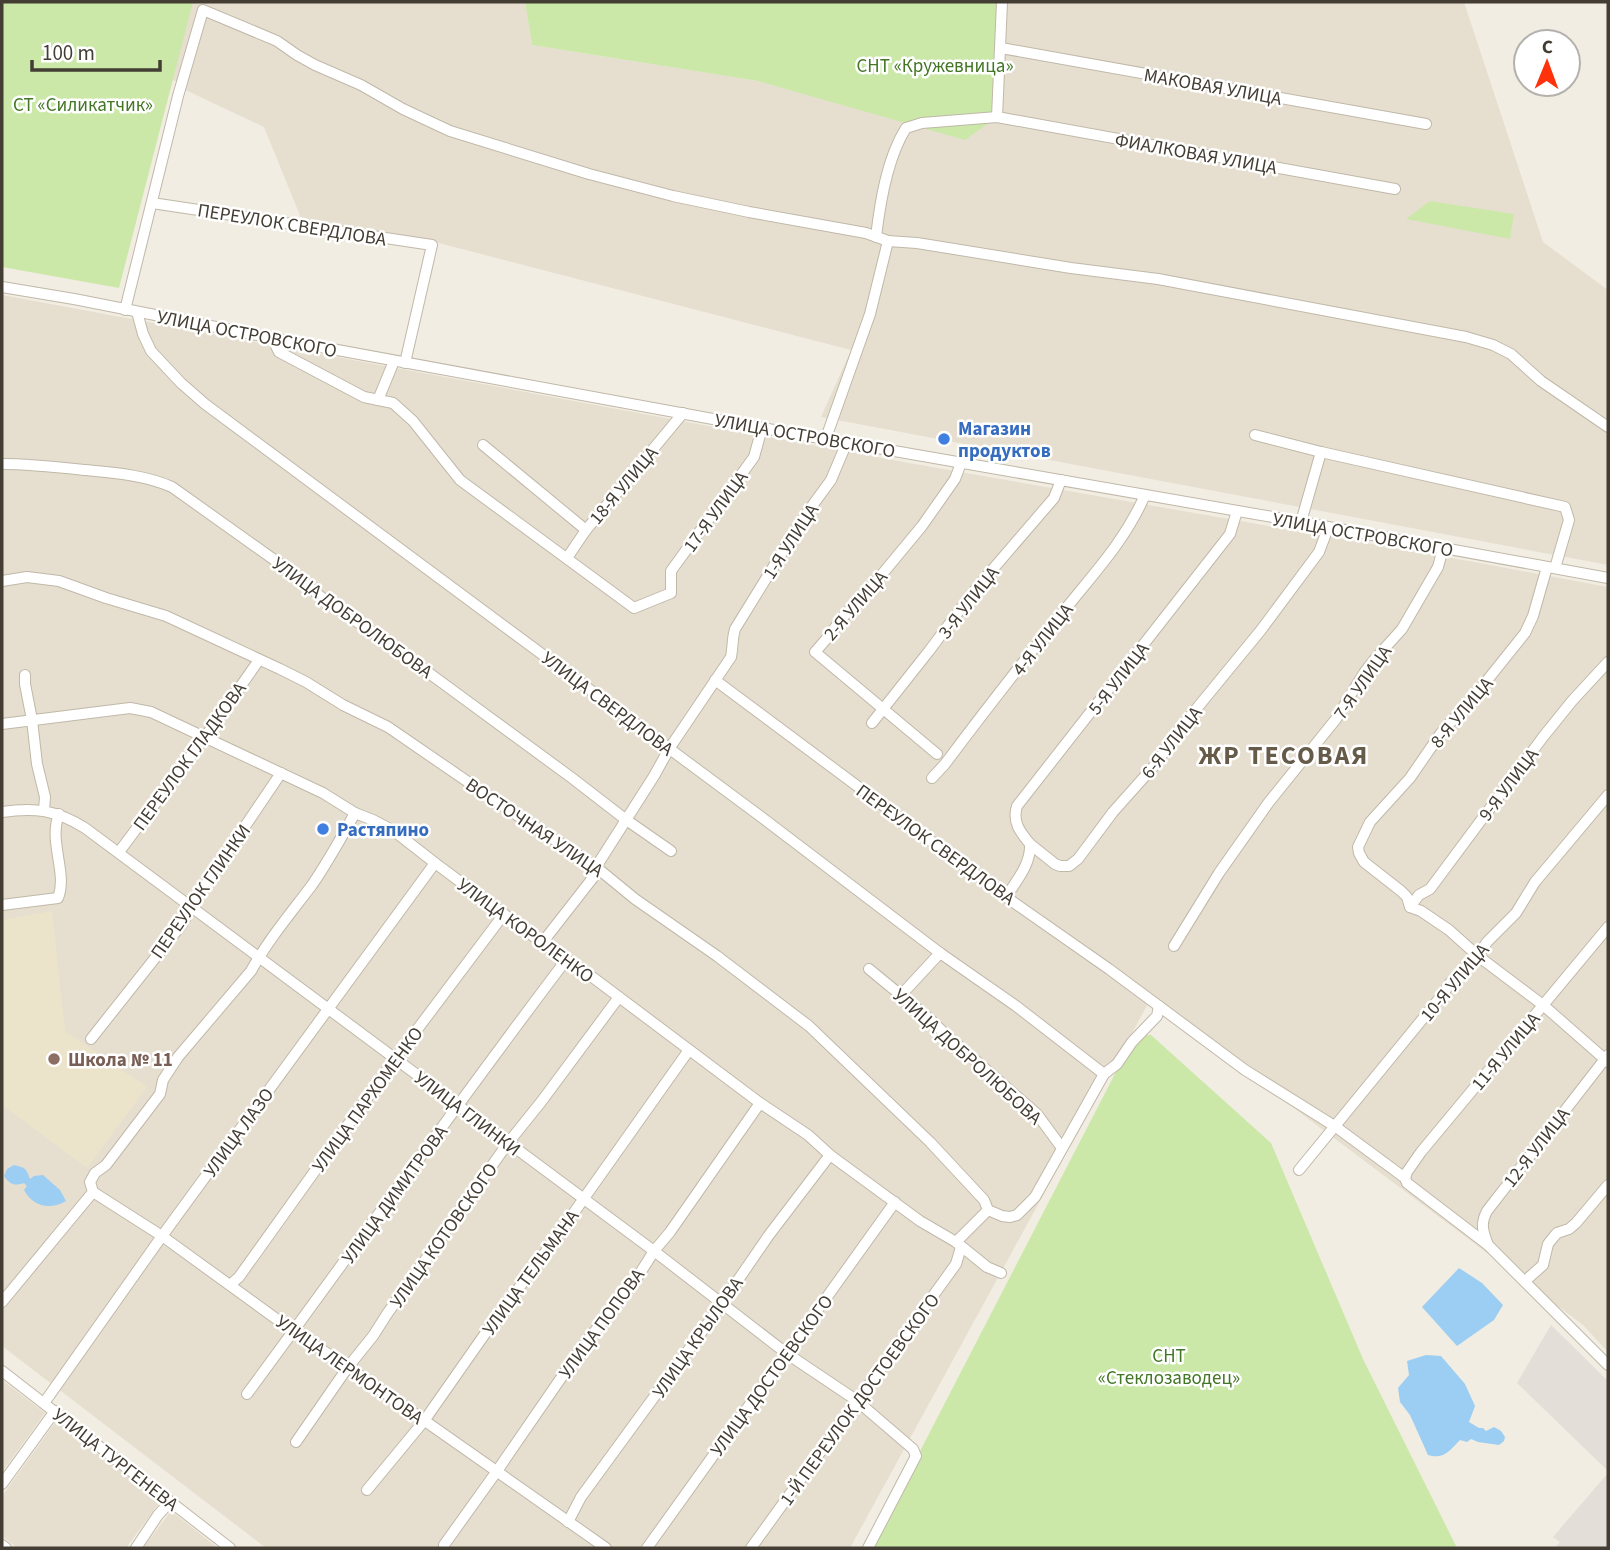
<svg xmlns="http://www.w3.org/2000/svg" width="1610" height="1550" font-family="'Source Sans 3',sans-serif">
<style>
.residential{fill:#e6dfd0}
.industrial{fill:#e3ded7}
.education{fill:#ece3cb}
.green{fill:#cbe8a9}
.water{fill:#9bcef2}
.lines{fill:none;stroke-linecap:round;stroke-linejoin:round}
.minor-casing{stroke:#c0b8a8;stroke-width:12}
.minor{stroke:#fff;stroke-width:10}
.shop-dot{fill:#3f7fe0;stroke:#fff;stroke-width:2.5}
.education-dot{fill:#8d6e63;stroke:#fff;stroke-width:2.5}
.labels{text-anchor:middle;stroke-width:5;stroke-linejoin:round;paint-order:stroke}
.park-label{font-size:19px;fill:#437625;stroke:#fff}
.street-label{font-size:19px;fill:#433d33;stroke:#fff}
.shop-label{font-size:19px;font-weight:bold;fill:#366cbe;stroke:#fff;text-anchor:start}
.education-label{font-size:19px;font-weight:bold;fill:#785e54;stroke:#fff;text-anchor:start}
.district-label{font-size:26px;font-weight:bold;letter-spacing:2px;fill:#665b49;stroke:#fff}
</style>
<rect width="100%" height="100%" fill="#f2ede2"/>
<g class="residential">
<path d="M 178,2 L 525,2 L 532,45 L 758,81 L 787,89 L 971,2 L 1464,2 L 1543,242 L 1608,290 L 1608,565 L 821,417 L 851,350 L 431,241 L 301,218 L 264,127 L 181,88 L 182,83 L 156,75 Z"/>
<path d="M 2,295 L 909,463 L 1480,563 L 1608,587 L 1608,1352 L 1583,1325 L 1150,1000 L 850,1548 L 266,1548 L 2,1346 Z"/>
<path d="M 2,1380 L 45,1413 L 2,1472 Z"/>
<path d="M 56,1421 L 160,1502 L 126,1548 L 17,1548 L 2,1536 L 2,1496 Z"/>
<path d="M 171,1511 L 218,1548 L 143,1548 Z"/>
</g>
<g class="industrial">
<path d="M 1551,1325 L 1608,1381 L 1608,1471 L 1517,1383 Z"/>
<path d="M 1608,1473 L 1608,1548 L 1555,1548 L 1560,1542 L 1553,1537 Z"/>
</g>
<path class="education" d="M 52,911 L 65,1031 L 147,1087 L 87,1168 L 2,1105 L 2,920 Z"/>
<g class="green">
<path d="M 2,2 L 193,2 L 119,288 L 2,267 Z"/>
<path d="M 525,2 L 1000,2 L 997,117 L 965,140 L 758,81 L 532,45 Z"/>
<path d="M 1430,201 L 1514,214 L 1510,239 L 1406,219 Z"/>
<path d="M 1135,1035 L 1151,1035 L 1271,1143 L 1363,1359 L 1457,1548 L 870,1548 Z"/>
</g>
<g class="water">
<path d="M 14,1165 C 26,1168 26,1168 30,1179 L 34,1176 L 43,1175 L 60,1190 L 66,1201 C 50,1210 33,1207 24,1190 L 27,1186 L 24,1183 C 15,1186 10,1185 4,1176 L 7,1169 Z"/>
<path d="M 1459,1268 L 1482,1283 L 1503,1305 L 1494,1320 L 1457,1346 L 1422,1307 Z"/>
<path d="M 1426,1355 L 1441,1356 L 1465,1384 L 1475,1406 L 1469,1422 L 1479,1428 L 1483,1428 L 1486,1431 L 1494,1427 L 1501,1431 L 1505,1437 L 1504,1441 L 1499,1445 L 1478,1442 L 1471,1439 L 1467,1442 L 1460,1440 C 1450,1450 1444,1460 1428,1455 L 1410,1415 L 1400,1402 L 1398,1388 L 1409,1375 L 1407,1361 Z"/>
</g>
<g class="lines">
<g class="minor-casing">
<g id="minor">
<path d="M 1001,48 L 1426,124"/>
<path d="M 997,117 L 1002,2"/>
<path d="M 152,203 L 432,245 L 405,363"/>
<path d="M 876,237 C 880,202 887,158 906,128 L 922,123 L 997,117 L 1395,189"/>
<path d="M 2,287 L 74,299 L 272,338 L 762,428 L 1301,522 L 1608,578"/>
<path d="M 125,310 L 178,96 L 203,10 L 277,41 L 297,55 L 315,65 L 361,85 L 403,109 L 450,131 L 589,174 L 673,196 L 749,212 L 866,233 L 888,241 L 917,243 L 1071,268 L 1158,279 L 1466,337 L 1493,345 L 1511,354 L 1541,381 L 1608,427"/>
<path d="M 137,312 L 143,334 L 151,351 L 181,383 L 205,404 L 760,816 L 940,953 L 1016,1006 L 1104,1074"/>
<path d="M 272,338 L 279,352 L 364,397 L 393,403 L 413,421 L 460,480 L 634,608 L 671,593 L 671,571 L 754,457 L 762,428"/>
<path d="M 378,400 L 394,361"/>
<path d="M 1255,435 L 1321,452 L 1565,507 L 1569,520 L 1555,568"/>
<path d="M 826,438 L 870,314 L 888,241"/>
<path d="M 483,445 L 586,530"/>
<path d="M 2,464 C 30,464 57,467 85,470 C 115,473 145,475 172,487 L 290,571 L 326,601 L 384,640 L 572,778 L 625,819 L 671,851"/>
<path d="M 1301,522 L 1321,452"/>
<path d="M 567,558 L 586,530 L 683,413"/>
<path d="M 1547,567 L 1533,616 L 1525,633 L 1477,693 L 1441,733 L 1410,778 L 1370,822 L 1358,847 L 1359,853 L 1364,862 L 1401,891 L 1407,897 L 1410,907 L 1421,911 L 1449,930 L 1478,956 L 1543,1005 L 1608,1062"/>
<path d="M 2,581 L 27,577 L 59,581 L 106,598 L 166,616 L 280,669 L 306,682 L 343,705 L 388,727 L 506,808 L 596,867 L 635,899 L 717,956 L 809,1026 L 930,1142 L 984,1200 L 988,1210"/>
<path d="M 25,675 L 25,684 L 32,720 L 37,764 L 45,797 L 44,810"/>
<path d="M 715,680 L 1006,897 L 1109,969 L 1245,1070 L 1336,1127 L 1405,1178 L 1407,1183 L 1488,1245 L 1608,1365"/>
<path d="M 872,723 L 929,651 L 974,591 L 1054,498 L 1061,480"/>
<path d="M 2,724 L 130,708 L 151,712 L 323,793 L 355,813 L 373,820 L 394,831 L 435,863 L 564,959 L 575,964 L 760,1103 L 808,1135 L 830,1155 L 920,1221 L 956,1242 L 987,1267 L 1001,1273"/>
<path d="M 937,754 L 815,652 L 829,636 L 842,618 L 869,590 L 922,526 L 955,479 L 961,463"/>
<path d="M 932,778 L 945,764 C 983,713 1023,662 1063,612 C 1094,573 1125,541 1145,495"/>
<path d="M 2,812 C 35,807 56,810 85,828 L 654,1251 L 786,1353 L 856,1400 L 913,1449 L 916,1456 L 868,1548"/>
<path d="M 1030,844 C 1020,832 1012,822 1017,806 L 1230,534 L 1237,511"/>
<path d="M 119,852 L 205,737 L 259,660"/>
<path d="M 596,867 L 654,776 L 669,749 L 731,657 C 733,647 732,639 735,629 L 804,517 L 831,480 L 847,442"/>
<path d="M 1006,897 C 1017,880 1031,864 1030,844 L 1055,864 L 1060,866 L 1069,866 L 1078,859 L 1113,812 L 1155,765 L 1179,730 L 1261,630 L 1319,552 L 1328,528"/>
<path d="M 2,905 L 58,898 C 68,873 48,842 59,814"/>
<path d="M 1410,907 L 1419,895 L 1430,889 L 1543,737 L 1572,701 L 1608,662"/>
<path d="M 542,943 L 599,870"/>
<path d="M 1174,946 L 1219,873 L 1269,802 L 1336,719 L 1364,673 L 1374,660 L 1402,629 L 1438,567 L 1443,548"/>
<path d="M 869,969 L 931,1020 L 942,1031 L 1037,1114 L 1062,1148"/>
<path d="M 902,994 L 940,953"/>
<path d="M 91,1039 L 182,924 L 200,893 L 281,773"/>
<path d="M 1299,1170 L 1443,994 L 1450,983 L 1478,956 L 1487,942 L 1516,913 L 1535,882 L 1608,795"/>
<path d="M 1405,1178 L 1407,1172 L 1421,1152 L 1608,927"/>
<path d="M 93,1192 L 162,1236 L 293,1331 L 348,1367 L 606,1548"/>
<path d="M 956,1242 L 988,1210 L 1002,1216 L 1010,1217 L 1017,1215 L 1035,1197 L 1104,1074 L 1117,1064 L 1132,1042 L 1157,1016 L 1159,1006"/>
<path d="M 1488,1245 C 1483,1232 1480,1224 1487,1211 L 1608,1055"/>
<path d="M 1525,1281 L 1543,1265 L 1548,1244 L 1552,1239 L 1557,1233 L 1569,1229 L 1576,1223 L 1608,1185"/>
<path d="M 230,1285 L 239,1277 L 395,1059 L 504,914"/>
<path d="M 2,1302 L 93,1192 L 90,1182 L 95,1173 L 106,1165 L 160,1094 L 163,1080 L 178,1057 L 251,971 C 268,940 291,913 312,885 C 328,862 341,838 355,813"/>
<path d="M 2,1371 L 230,1548"/>
<path d="M 247,1394 C 352,1252 454,1108 560,968 L 564,959"/>
<path d="M 44,1403 L 162,1236 L 435,863"/>
<path d="M 296,1442 L 348,1367 L 373,1336 L 387,1314 L 508,1143 L 541,1102 L 619,997"/>
<path d="M 2,1484 L 55,1411"/>
<path d="M 367,1490 L 424,1421 L 487,1331 L 558,1235 L 689,1050"/>
<path d="M 568,1522 L 581,1497 L 714,1315 L 769,1235 L 830,1155"/>
<path d="M 2,1545 L 6,1548"/>
<path d="M 444,1545 L 497,1471 L 583,1346 L 637,1278 L 654,1251 L 670,1232 L 760,1103"/>
<path d="M 136,1548 L 158,1515 L 170,1502"/>
<path d="M 647,1548 L 895,1202"/>
<path d="M 751,1548 L 956,1264 L 961,1247"/>
</g>
</g>
<use href="#minor" class="minor"/>
</g>
<g class="shop-dot">
<circle cx="944" cy="439" r="7"/>
<circle cx="323" cy="829" r="7"/>
</g>
<circle class="education-dot" cx="54" cy="1059" r="7"/>
<g class="labels">
<g class="park-label">
<text x="935" y="72">СНТ «Кружевница»</text>
<text x="83" y="111">СТ «Силикатчик»</text>
<text x="1169" y="1362">СНТ<tspan x="1169" dy="22">«Стеклозаводец»</tspan></text>
</g>
<g class="street-label">
<text transform="translate(1213 86) rotate(10)" y="7">МАКОВАЯ УЛИЦА</text>
<text transform="translate(1196 153) rotate(10)" y="7">ФИАЛКОВАЯ УЛИЦА</text>
<text transform="translate(292 224) rotate(9)" y="7">ПЕРЕУЛОК СВЕРДЛОВА</text>
<text transform="translate(247 333) rotate(11)" y="7">УЛИЦА ОСТРОВСКОГО</text>
<text transform="translate(805 435) rotate(10)" y="7">УЛИЦА ОСТРОВСКОГО</text>
<text transform="translate(623 485) rotate(-50)" y="7">18-Я УЛИЦА</text>
<text transform="translate(715 511) rotate(-54)" y="7">17-Я УЛИЦА</text>
<text transform="translate(1363 534) rotate(10)" y="7">УЛИЦА ОСТРОВСКОГО</text>
<text transform="translate(790 541) rotate(-57)" y="7">1-Я УЛИЦА</text>
<text transform="translate(968 602) rotate(-52)" y="7">3-Я УЛИЦА</text>
<text transform="translate(855 605) rotate(-49)" y="7">2-Я УЛИЦА</text>
<text transform="translate(353 617) rotate(36)" y="7">УЛИЦА ДОБРОЛЮБОВА</text>
<text transform="translate(1042 639) rotate(-52)" y="7">4-Я УЛИЦА</text>
<text transform="translate(1118 678) rotate(-52)" y="7">5-Я УЛИЦА</text>
<text transform="translate(1362 682) rotate(-55)" y="7">7-Я УЛИЦА</text>
<text transform="translate(608 703) rotate(37)" y="7">УЛИЦА СВЕРДЛОВА</text>
<text transform="translate(1461 712) rotate(-50)" y="7">8-Я УЛИЦА</text>
<text transform="translate(1171 742) rotate(-52)" y="7">6-Я УЛИЦА</text>
<text transform="translate(189 756) rotate(-54)" y="7">ПЕРЕУЛОК ГЛАДКОВА</text>
<text transform="translate(1508 784) rotate(-53)" y="7">9-Я УЛИЦА</text>
<text transform="translate(535 827) rotate(34)" y="7">ВОСТОЧНАЯ УЛИЦА</text>
<text transform="translate(936 844) rotate(36)" y="7">ПЕРЕУЛОК СВЕРДЛОВА</text>
<text transform="translate(200 891) rotate(-55)" y="7">ПЕРЕУЛОК ГЛИНКИ</text>
<text transform="translate(526 930) rotate(36)" y="7">УЛИЦА КОРОЛЕНКО</text>
<text transform="translate(1454 982) rotate(-50)" y="7">10-Я УЛИЦА</text>
<text transform="translate(1505 1051) rotate(-50)" y="7">11-Я УЛИЦА</text>
<text transform="translate(968 1056) rotate(42)" y="7">УЛИЦА ДОБРОЛЮБОВА</text>
<text transform="translate(367 1099) rotate(-54)" y="7">УЛИЦА ПАРХОМЕНКО</text>
<text transform="translate(468 1113) rotate(37)" y="7">УЛИЦА ГЛИНКИ</text>
<text transform="translate(238 1132) rotate(-54)" y="7">УЛИЦА ЛАЗО</text>
<text transform="translate(1536 1147) rotate(-52)" y="7">12-Я УЛИЦА</text>
<text transform="translate(394 1194) rotate(-54)" y="7">УЛИЦА ДИМИТРОВА</text>
<text transform="translate(443 1235) rotate(-55)" y="7">УЛИЦА КОТОВСКОГО</text>
<text transform="translate(530 1272) rotate(-54)" y="7">УЛИЦА ТЕЛЬМАНА</text>
<text transform="translate(601 1323) rotate(-54)" y="7">УЛИЦА ПОПОВА</text>
<text transform="translate(697 1337) rotate(-55)" y="7">УЛИЦА КРЫЛОВА</text>
<text transform="translate(350 1369) rotate(35)" y="7">УЛИЦА ЛЕРМОНТОВА</text>
<text transform="translate(771 1375) rotate(-54)" y="7">УЛИЦА ДОСТОЕВСКОГО</text>
<text transform="translate(859 1399) rotate(-54)" y="7">1-Й ПЕРЕУЛОК ДОСТОЕВСКОГО</text>
<text transform="translate(116 1459) rotate(38)" y="7">УЛИЦА ТУРГЕНЕВА</text>
</g>
<g class="shop-label">
<text x="958" y="435">Магазин<tspan x="958" dy="22">продуктов</tspan></text>
<text x="337" y="836">Растяпино</text>
</g>
<g class="education-label">
<text x="68" y="1066">Школа № 11</text>
</g>
<g class="district-label">
<text x="1284" y="764">ЖР ТЕСОВАЯ</text>
</g>
</g>
<rect width="1610" height="1550" fill="none" stroke="#433d33" stroke-width="7"/>
<g transform="translate(1547 63) rotate(1)"><circle r="33" fill="#ffffff" stroke="#b4b1ad" stroke-width="2"/>
<path d="M0-5L12 26L0 18L-12 26Z" fill="#ff320c"/>
<text y="-10" font-size="19" font-weight="bold" text-anchor="middle" fill="#433d33">С</text>
</g>
<path d="M32 60v10h128v-10" fill="none" stroke="#433d33" stroke-width="3.5"/>
<text x="42" y="60" font-size="21" fill="#433d33" stroke="#ffffff" stroke-width="5" paint-order="stroke">100 m</text>
</svg>
